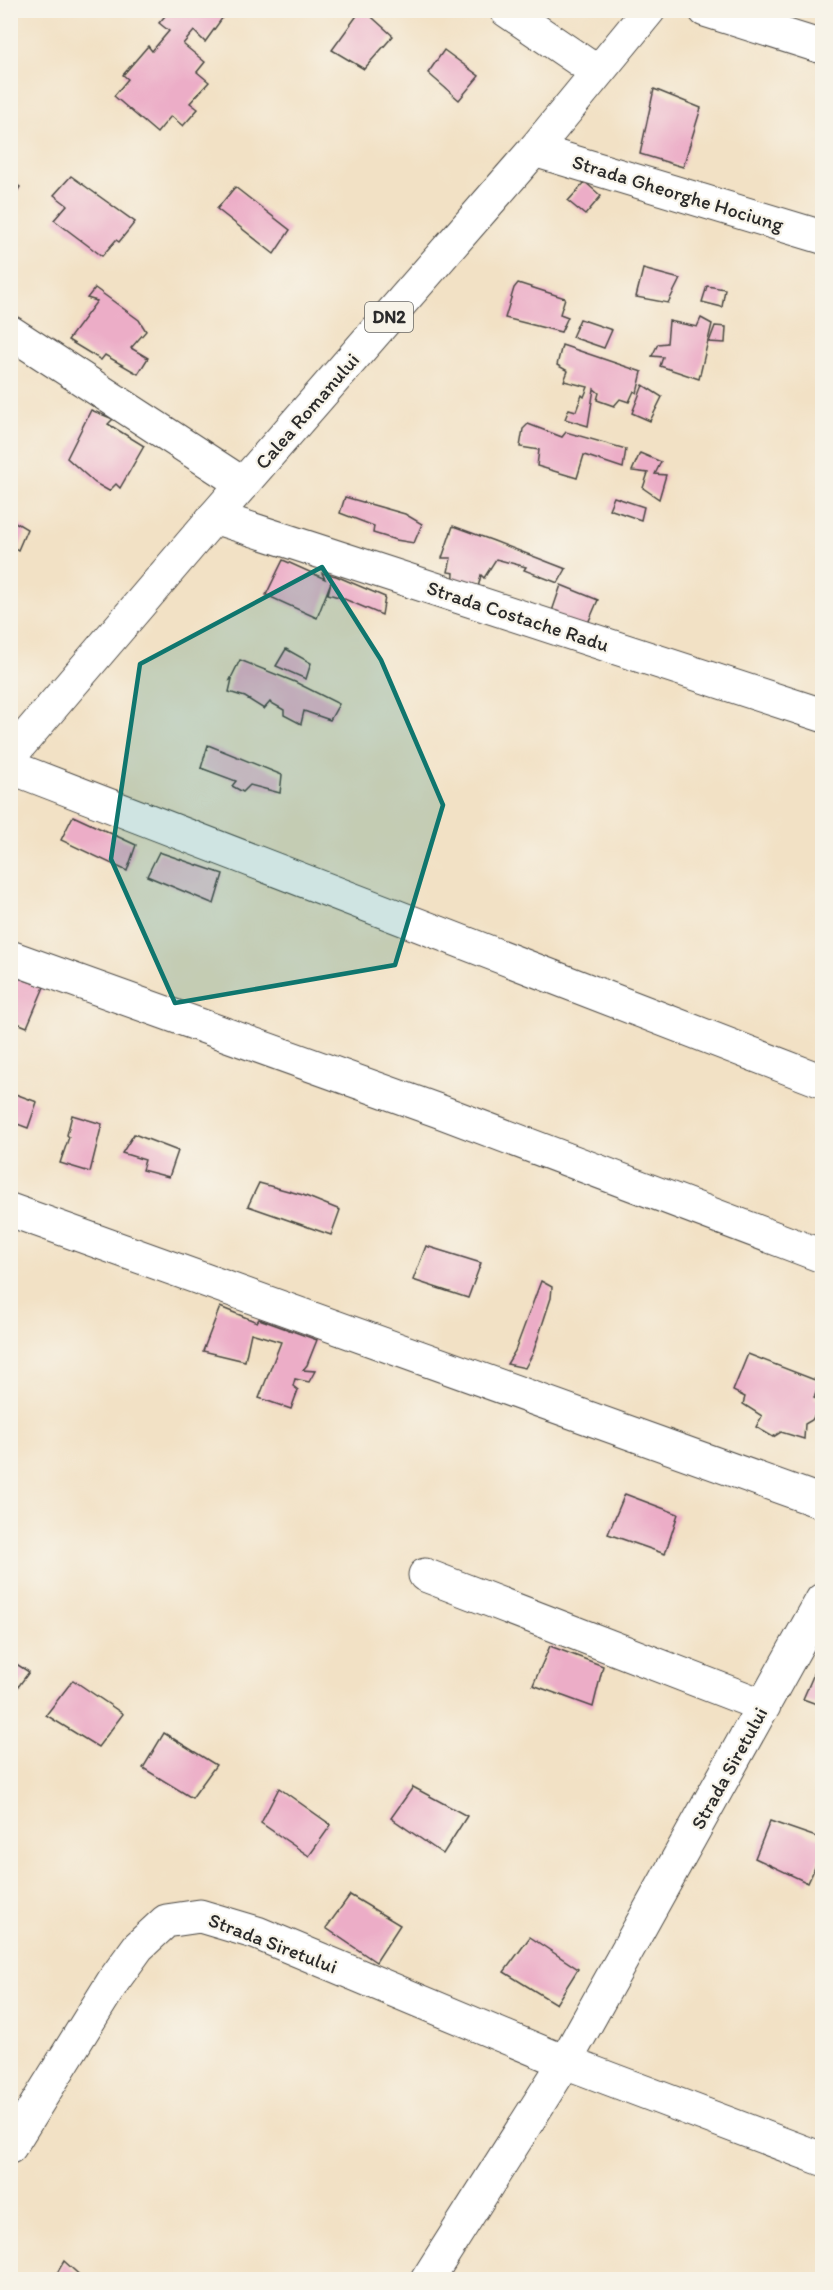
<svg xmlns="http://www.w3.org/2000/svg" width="833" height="2290" font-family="Itim,sans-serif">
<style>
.building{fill:#ecadc7}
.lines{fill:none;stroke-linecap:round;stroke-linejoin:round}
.minor-casing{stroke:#494642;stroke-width:35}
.major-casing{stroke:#494642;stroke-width:35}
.minor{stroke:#fff;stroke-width:33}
.major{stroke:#fff;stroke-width:33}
.marked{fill:#0f766e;fill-opacity:0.2;stroke:#0f766e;stroke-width:4.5;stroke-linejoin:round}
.labels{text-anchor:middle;stroke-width:4.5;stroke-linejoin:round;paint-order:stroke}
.shield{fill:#f7f3e8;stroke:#686764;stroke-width:1.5}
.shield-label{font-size:18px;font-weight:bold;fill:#2b2b2b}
.street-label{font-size:20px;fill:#2b2b2b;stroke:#f7f3e8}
</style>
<rect width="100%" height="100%" fill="#f7f3e8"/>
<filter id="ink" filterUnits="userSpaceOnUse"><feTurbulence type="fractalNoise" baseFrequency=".0167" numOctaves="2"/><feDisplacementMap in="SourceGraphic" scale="12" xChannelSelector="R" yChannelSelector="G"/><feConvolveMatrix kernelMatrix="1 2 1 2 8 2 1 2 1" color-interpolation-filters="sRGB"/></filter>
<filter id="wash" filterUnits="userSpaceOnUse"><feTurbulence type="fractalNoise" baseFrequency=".008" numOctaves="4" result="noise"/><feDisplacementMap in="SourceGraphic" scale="24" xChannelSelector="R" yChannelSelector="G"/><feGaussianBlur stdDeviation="1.35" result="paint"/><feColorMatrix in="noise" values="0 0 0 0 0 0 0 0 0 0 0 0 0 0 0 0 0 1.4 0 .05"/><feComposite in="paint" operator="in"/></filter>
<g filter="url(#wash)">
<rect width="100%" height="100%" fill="#f2e1c5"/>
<g id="blocks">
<g class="building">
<path d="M 170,10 L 222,10 L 226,13 L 205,42 L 194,31 L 183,44 L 205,62 L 197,72 L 209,82 L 190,103 L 198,109 L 183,126 L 171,116 L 157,133 L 114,96 L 128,79 L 123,75 L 148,46 L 152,51 L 169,31 L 159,23 Z"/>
<path d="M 361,10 L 364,10 L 393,36 L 364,69 L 332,50 Z"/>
<path d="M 444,50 L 479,76 L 459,100 L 428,73 Z"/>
<path d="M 654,89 L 701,108 L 683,167 L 640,154 Z"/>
<path d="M 71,176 L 135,222 L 119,242 L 116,240 L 102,256 L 54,220 L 67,205 L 54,195 Z"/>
<path d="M 10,180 L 20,187 L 10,203 Z"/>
<path d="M 585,182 L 601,196 L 585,215 L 568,201 Z"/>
<path d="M 235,187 L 290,230 L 274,254 L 217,209 Z"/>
<path d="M 643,269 L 680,279 L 668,303 L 636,297 Z"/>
<path d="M 518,283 L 565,298 L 560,314 L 568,317 L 561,332 L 505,318 L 514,288 Z"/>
<path d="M 707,286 L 725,289 L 722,307 L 702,302 Z"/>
<path d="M 95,288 L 139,320 L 146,331 L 131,348 L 148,358 L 138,374 L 105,355 L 101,360 L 68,340 L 97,301 L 87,298 Z"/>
<path d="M 701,318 L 712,324 L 699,379 L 660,366 L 663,357 L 652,356 L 658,344 L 667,343 L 669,321 L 697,327 Z"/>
<path d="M 580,319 L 612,330 L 604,348 L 572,337 Z"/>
<path d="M 715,326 L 726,327 L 725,343 L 709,342 Z"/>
<path d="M 562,345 L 642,372 L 637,393 L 634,391 L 629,402 L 620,399 L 614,406 L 597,400 L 599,393 L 594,389 L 588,426 L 565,419 L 569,409 L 576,411 L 582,395 L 584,397 L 588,387 L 564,381 L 568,371 L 557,365 Z"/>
<path d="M 643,385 L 662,397 L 650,421 L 632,413 Z"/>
<path d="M 91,410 L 113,419 L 108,424 L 144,446 L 120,488 L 116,484 L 109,491 L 95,483 L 67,458 Z"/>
<path d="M 528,424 L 562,437 L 566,432 L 626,449 L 623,468 L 584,455 L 577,478 L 537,466 L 539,450 L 520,447 L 523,429 Z"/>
<path d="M 640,453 L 661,462 L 655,474 L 666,475 L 659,499 L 643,488 L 648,473 L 632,471 Z"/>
<path d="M 345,497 L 405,514 L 422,524 L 414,543 L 396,540 L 373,533 L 374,526 L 340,513 Z"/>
<path d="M 614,497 L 644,507 L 641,520 L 609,509 Z"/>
<path d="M 10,519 L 27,529 L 18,550 L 10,546 Z"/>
<path d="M 453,526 L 494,541 L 566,569 L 558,583 L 524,570 L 526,567 L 496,559 L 484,578 L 481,575 L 476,596 L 453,589 L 454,573 L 448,572 L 451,558 L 442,558 Z"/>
<path d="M 283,560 L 325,579 L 322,573 L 336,576 L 385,597 L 382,615 L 342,598 L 328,594 L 331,582 L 317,618 L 266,595 Z"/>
<path d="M 561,585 L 598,600 L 585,630 L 550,617 Z"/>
<path d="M 286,649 L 311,663 L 306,679 L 276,666 Z"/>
<path d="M 240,660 L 295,682 L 339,704 L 330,720 L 304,711 L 301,724 L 284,715 L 284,710 L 270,702 L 264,709 L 245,697 L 229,692 L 232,679 L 230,680 Z"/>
<path d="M 208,745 L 282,775 L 280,793 L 250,785 L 243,792 L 232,786 L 236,781 L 201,768 Z"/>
<path d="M 73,816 L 136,845 L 127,871 L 61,840 Z"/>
<path d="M 159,852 L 223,874 L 214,904 L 147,876 Z"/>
<path d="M 10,975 L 44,987 L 27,1027 L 10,1020 Z"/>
<path d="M 10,1092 L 37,1102 L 28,1128 L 12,1122 L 16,1117 L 10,1115 Z"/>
<path d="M 72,1115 L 102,1124 L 90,1172 L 60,1163 L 69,1137 L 67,1135 Z"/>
<path d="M 134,1134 L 178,1151 L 169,1177 L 142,1170 L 145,1160 L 122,1153 Z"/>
<path d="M 259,1183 L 303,1195 L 340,1210 L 331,1235 L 248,1206 Z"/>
<path d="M 426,1246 L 481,1263 L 468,1298 L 413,1280 Z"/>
<path d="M 541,1281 L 552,1287 L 551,1298 L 533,1353 L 525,1368 L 507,1364 L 515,1351 Z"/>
<path d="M 220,1307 L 257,1322 L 259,1319 L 317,1340 L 307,1365 L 303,1370 L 315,1371 L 309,1382 L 295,1379 L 293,1386 L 298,1390 L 291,1409 L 259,1398 L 281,1342 L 251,1333 L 245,1361 L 203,1351 Z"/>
<path d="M 748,1354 L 820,1382 L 814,1398 L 822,1401 L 822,1404 L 812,1420 L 805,1424 L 804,1439 L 781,1432 L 773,1437 L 756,1427 L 762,1416 L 743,1404 L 745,1397 L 733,1391 Z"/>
<path d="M 625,1494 L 678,1514 L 665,1554 L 608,1534 Z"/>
<path d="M 550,1646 L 603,1666 L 593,1707 L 533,1685 Z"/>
<path d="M 10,1660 L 29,1672 L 10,1698 Z"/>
<path d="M 820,1660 L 822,1661 L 822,1706 L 803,1699 Z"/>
<path d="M 73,1680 L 123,1714 L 98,1747 L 46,1715 Z"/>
<path d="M 164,1733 L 216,1765 L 192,1798 L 143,1768 Z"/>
<path d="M 413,1787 L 467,1816 L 443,1854 L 391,1818 Z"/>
<path d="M 279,1788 L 331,1825 L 309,1856 L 261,1823 Z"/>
<path d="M 770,1821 L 822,1839 L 822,1852 L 808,1883 L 755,1858 Z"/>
<path d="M 350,1895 L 400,1925 L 376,1962 L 326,1928 Z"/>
<path d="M 530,1937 L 578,1969 L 556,2004 L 504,1972 Z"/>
<path d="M 64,2261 L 85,2280 L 53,2280 Z"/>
</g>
</g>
</g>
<g filter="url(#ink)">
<use href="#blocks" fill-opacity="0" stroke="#494642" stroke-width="1.5"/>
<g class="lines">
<g class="minor-casing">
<g id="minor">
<path d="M 506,10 L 597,72"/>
<path d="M 705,10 L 822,47"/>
<path d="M 534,150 L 822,237"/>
<path d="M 10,332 L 243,484"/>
<path d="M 214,517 L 822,715"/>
<path d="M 10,767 L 822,1081"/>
<path d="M 10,957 L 439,1111 L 822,1256"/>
<path d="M 10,1210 L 822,1502"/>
<path d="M 425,1575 L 764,1706"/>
<path d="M 10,2147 L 114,1980 L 138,1947 L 166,1921 L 200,1916 L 257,1933 L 565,2062 L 822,2159"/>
<path d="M 427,2280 L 565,2062 L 822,1600"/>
</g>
</g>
<g class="major-casing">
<path id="major" d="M 10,756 L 214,517 L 534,150 L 649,10"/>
</g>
<use href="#minor" class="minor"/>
<use href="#major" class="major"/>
</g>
</g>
<path class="marked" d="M 322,567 L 381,660 L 443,805 L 395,965 L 175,1003 L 111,859 L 140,664 Z"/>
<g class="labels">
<rect class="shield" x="365" y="302" width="48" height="30" rx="4.5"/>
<g class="shield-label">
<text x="389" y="323">DN2</text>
</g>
<g class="street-label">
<text transform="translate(678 193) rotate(17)" y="7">Strada Gheorghe Hociung</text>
<text transform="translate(307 411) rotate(-49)" y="7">Calea Romanului</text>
<text transform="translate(518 616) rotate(18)" y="7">Strada Costache Radu</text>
<text transform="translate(729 1768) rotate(-61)" y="7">Strada Siretului</text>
<text transform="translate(273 1943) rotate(21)" y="7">Strada Siretului</text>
</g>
</g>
<rect width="833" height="2290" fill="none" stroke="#f7f3e8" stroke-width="36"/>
</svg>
